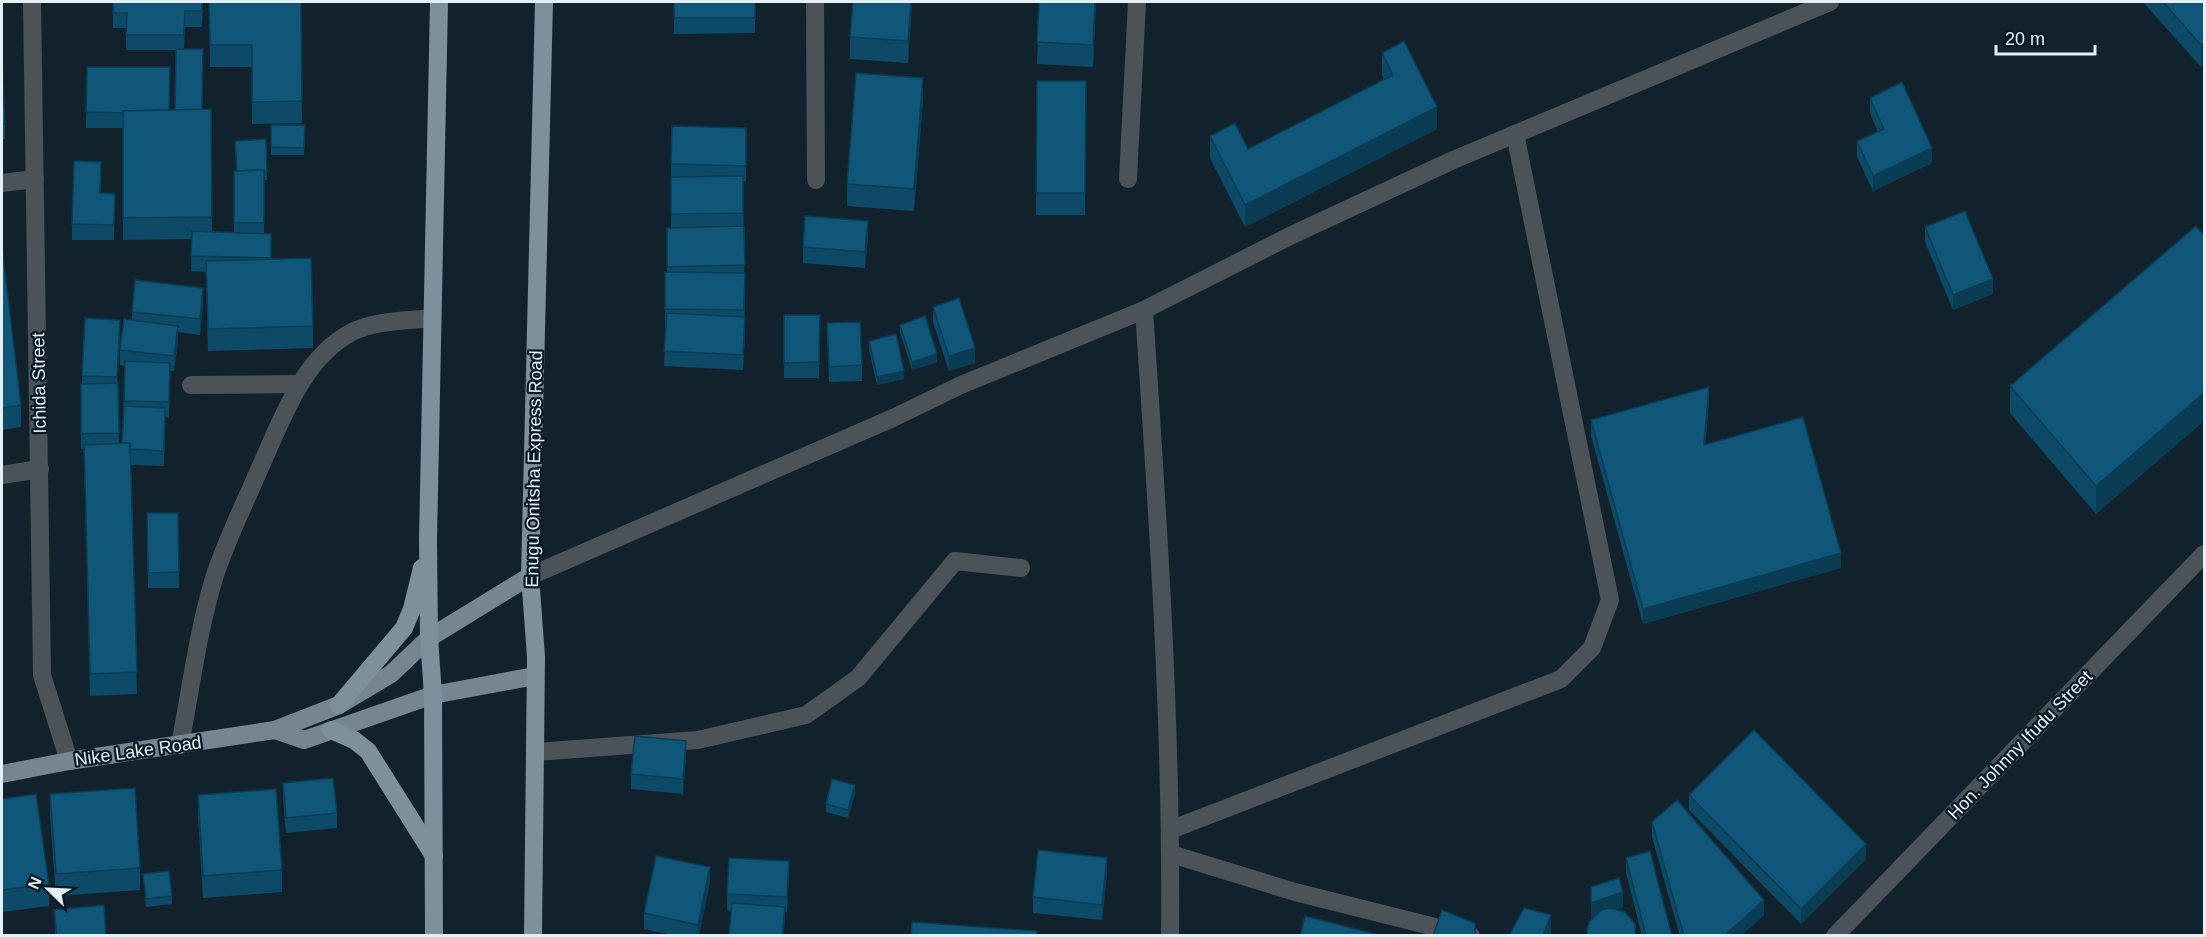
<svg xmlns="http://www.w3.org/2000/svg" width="2206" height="937" font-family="Arial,sans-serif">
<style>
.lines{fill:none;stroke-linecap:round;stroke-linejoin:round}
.service{stroke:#4b5358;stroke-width:18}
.minor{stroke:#4b5358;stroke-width:18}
.primary{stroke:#758691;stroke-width:18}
.trunk{stroke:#7e909c;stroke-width:18}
.wall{fill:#0d4a67}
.shaded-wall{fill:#0a3c54}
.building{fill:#0f5678;stroke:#0a3c54;stroke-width:1.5}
.labels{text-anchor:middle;stroke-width:4.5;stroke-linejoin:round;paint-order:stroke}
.street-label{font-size:18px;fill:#e4eff6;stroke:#081923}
</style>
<rect width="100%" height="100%" fill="#11222c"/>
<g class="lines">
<path class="service" d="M 536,752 L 698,740 L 806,715 L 858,678 L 955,561 L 1021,568"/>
<g class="minor">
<path d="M 32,2 L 42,675 L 69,761"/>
<path d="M 815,2 L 816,180"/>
<path d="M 1128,179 L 1137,2"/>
<path d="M 2,183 L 35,179"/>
<path d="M 1144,310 C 1158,518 1172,727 1170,936"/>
<path d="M 191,385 L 300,384"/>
<path d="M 2,475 L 40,469"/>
<path d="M 530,576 L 893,418 L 961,385 L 1144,310 L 1292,235 L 1451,161 L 1830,2"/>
<path d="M 180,745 C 191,688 198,630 215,575 C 227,539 244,505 259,470 C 281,422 302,358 352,332 C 376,320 406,321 432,318"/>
<path d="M 1170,830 L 1561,679 L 1592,648 L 1610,600 L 1515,134"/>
<path d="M 1171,854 L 1295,892 L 1471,936"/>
<path d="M 1835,936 L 2204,554"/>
</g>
<g class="primary">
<path d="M 275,730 L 304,740 L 433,695 L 535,676"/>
<path d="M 2,774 L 69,761 L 275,730 L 339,705 L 391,674 L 429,638 L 530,576"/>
</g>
<g class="trunk">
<path d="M 339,705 L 404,628 L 412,609 L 422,568"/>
<path d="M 331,730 L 354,740 L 368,751 L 434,856"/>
<path d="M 434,936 L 433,695 L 429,638 L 428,540 L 439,2"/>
<path d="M 533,936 L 536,657 L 530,576 L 544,2"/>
</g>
</g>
<g class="wall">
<path d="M 113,2 L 203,2 L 202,27 L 185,27 L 184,49 L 202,110 L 211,109 L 212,232 L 234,233 L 234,171 L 236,171 L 235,141 L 266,139 L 267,180 L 264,180 L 264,234 L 271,259 L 313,326 L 313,348 L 208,351 L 206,272 L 191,271 L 192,239 L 123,240 L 123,128 L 86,128 L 87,67 L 170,110 L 175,110 L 176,50 L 126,50 L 126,28 L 113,28 Z"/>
<path d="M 209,2 L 301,2 L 302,123 L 252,124 L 252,67 L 210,67 Z"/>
<path d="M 674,2 L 755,2 L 755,33 L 674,34 Z"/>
<path d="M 912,2 L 908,63 L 850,59 L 850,37 Z"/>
<path d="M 1039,2 L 1096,2 L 1093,67 L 1037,64 Z"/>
<path d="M 2143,2 L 2205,2 L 2205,64 L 2201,67 Z"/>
<path d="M 1382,53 L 1437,129 L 1245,227 L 1210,158 L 1210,136 L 1248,149 L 1384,80 L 1382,75 Z"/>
<path d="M 2,60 L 5,123 L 5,139 L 2,139 Z"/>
<path d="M 1037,81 L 1086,81 L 1085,215 L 1036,215 Z"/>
<path d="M 1870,98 L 1932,163 L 1873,191 L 1857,157 L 1857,141 L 1878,132 L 1870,113 Z"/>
<path d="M 923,100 L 914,211 L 847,206 L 847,184 Z"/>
<path d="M 271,125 L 305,125 L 304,155 L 271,155 Z"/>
<path d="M 746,128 L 746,181 L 743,181 L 745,333 L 743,370 L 664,366 L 666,324 L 665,324 L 665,272 L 667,272 L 667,228 L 671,228 L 671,164 Z"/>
<path d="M 100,193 L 115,194 L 114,240 L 72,240 L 72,224 Z"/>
<path d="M 1925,227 L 1993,294 L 1953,310 L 1925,242 Z"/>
<path d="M 2205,236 L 2205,420 L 2096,514 L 2010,413 L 2010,386 Z"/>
<path d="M 868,237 L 865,268 L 803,263 L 803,247 Z"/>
<path d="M 2,248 L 21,405 L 21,427 L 2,430 Z"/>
<path d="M 203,303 L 200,335 L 178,332 L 178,341 L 174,371 L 170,371 L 169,418 L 165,417 L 164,466 L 130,465 L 137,694 L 90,696 L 84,449 L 81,449 L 81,384 L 82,384 L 82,376 L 120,335 L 117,383 L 119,443 L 122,443 L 125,366 L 120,365 L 120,350 L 132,320 L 132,312 Z"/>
<path d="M 933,307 L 975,363 L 949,371 L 933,322 Z"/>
<path d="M 784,315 L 820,315 L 819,378 L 784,378 Z"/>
<path d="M 827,323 L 862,365 L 862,381 L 829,382 Z"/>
<path d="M 900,325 L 937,362 L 912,370 L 900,333 Z"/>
<path d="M 869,341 L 904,379 L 877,385 L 869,349 Z"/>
<path d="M 1709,402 L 1705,444 L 1841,568 L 1643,624 L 1591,436 L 1591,420 Z"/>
<path d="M 147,513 L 178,513 L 179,588 L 148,588 Z"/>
<path d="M 686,756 L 683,794 L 631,789 L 631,774 Z"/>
<path d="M 283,783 L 337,813 L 337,828 L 286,833 L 283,799 Z"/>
<path d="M 855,793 L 848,818 L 826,812 L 826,804 Z"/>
<path d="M 50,794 L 140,868 L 140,890 L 56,896 L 50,816 Z"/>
<path d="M 198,795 L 282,870 L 282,892 L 203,898 L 198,817 Z"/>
<path d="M 1689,795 L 1866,859 L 1801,924 L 1689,810 Z"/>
<path d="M 2,799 L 49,884 L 49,906 L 2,912 Z"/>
<path d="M 1652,822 L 1764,915 L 1741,936 L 1680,936 L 1652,837 Z"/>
<path d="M 1626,858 L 1672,936 L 1642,936 L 1626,873 Z"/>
<path d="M 1107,873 L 1102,920 L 1033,913 L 1033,897 Z"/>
<path d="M 143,874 L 172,896 L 172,904 L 146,907 Z"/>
<path d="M 789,876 L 787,912 L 785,912 L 785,923 L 727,910 L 727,894 Z"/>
<path d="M 710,882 L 699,936 L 676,936 L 644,929 L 644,913 Z"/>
<path d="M 54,910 L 106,936 L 55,936 Z"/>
</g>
<g class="shaded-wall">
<path d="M 911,2 L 912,2 L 908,63 L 908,41 Z"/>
<path d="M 1095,2 L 1096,2 L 1093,67 L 1093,45 Z"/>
<path d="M 2205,42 L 2205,64 L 2201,67 L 2201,45 Z"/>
<path d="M 923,78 L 923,100 L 914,211 L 914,189 Z"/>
<path d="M 1437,107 L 1437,129 L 1245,227 L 1245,205 Z"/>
<path d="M 1932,148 L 1932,163 L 1873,191 L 1873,176 Z"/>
<path d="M 868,221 L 868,237 L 865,268 L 865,252 Z"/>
<path d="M 1993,279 L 1993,294 L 1953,310 L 1953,295 Z"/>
<path d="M 203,288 L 203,303 L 200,335 L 200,319 Z"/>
<path d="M 745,317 L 745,333 L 743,370 L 743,355 Z"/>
<path d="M 120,320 L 120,335 L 117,392 L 117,377 Z"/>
<path d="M 178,326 L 178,341 L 174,371 L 174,356 Z"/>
<path d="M 975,348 L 975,363 L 949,371 L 949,356 Z"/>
<path d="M 937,354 L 937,362 L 912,370 L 912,362 Z"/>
<path d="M 904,371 L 904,379 L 877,385 L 877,377 Z"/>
<path d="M 1709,387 L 1709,402 L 1704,460 L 1704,445 Z"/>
<path d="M 2205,392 L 2205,420 L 2096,514 L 2096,486 Z"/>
<path d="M 1841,553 L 1841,568 L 1643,624 L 1643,609 Z"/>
<path d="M 686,741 L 686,756 L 683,794 L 683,779 Z"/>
<path d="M 855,785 L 855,793 L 848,818 L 848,810 Z"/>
<path d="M 1866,844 L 1866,859 L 1801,924 L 1801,909 Z"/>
<path d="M 1107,858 L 1107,873 L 1102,920 L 1102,905 Z"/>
<path d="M 789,861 L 789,876 L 787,912 L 787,897 Z"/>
<path d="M 710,867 L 710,882 L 699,936 L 698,936 L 698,925 Z"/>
<path d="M 1623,892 L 1623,907 L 1591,918 L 1591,903 Z"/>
<path d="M 1764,900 L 1764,915 L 1741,936 L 1724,936 Z"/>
<path d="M 785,907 L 785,923 L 783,936 L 782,936 Z"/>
<path d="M 1551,915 L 1551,936 L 1543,936 Z"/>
</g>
<g class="building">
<path d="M 113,2 L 202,2 L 202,11 L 185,11 L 184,35 L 126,35 L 127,13 L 113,13 Z"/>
<path d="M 209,2 L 301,2 L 302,101 L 252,102 L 252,45 L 210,45 Z"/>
<rect x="674" y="2" width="81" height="16"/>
<path d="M 853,2 L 911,2 L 908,41 L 850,37 Z"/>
<path d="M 1039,2 L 1095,2 L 1093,45 L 1037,42 Z"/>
<path d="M 2163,2 L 2205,2 L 2205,42 L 2201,45 Z"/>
<path d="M 1404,41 L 1437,107 L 1245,205 L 1210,136 L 1235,123 L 1248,149 L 1393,75 L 1382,53 Z"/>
<path d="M 176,49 L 203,49 L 202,110 L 175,110 Z"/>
<path d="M 2,60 L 5,123 L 2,124 Z"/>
<path d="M 87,67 L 170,67 L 169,110 L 123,111 L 123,113 L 86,112 Z"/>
<path d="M 856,73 L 923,78 L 914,189 L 847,184 Z"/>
<path d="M 1037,81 L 1086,81 L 1085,193 L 1036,193 Z"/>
<path d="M 1902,82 L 1932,148 L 1873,176 L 1857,141 L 1884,129 L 1870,98 Z"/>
<path d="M 211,109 L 212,217 L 123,218 L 123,111 Z"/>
<path d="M 271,125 L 305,125 L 304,148 L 271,147 Z"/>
<path d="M 672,126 L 746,128 L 746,166 L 671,164 Z"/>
<path d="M 266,139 L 267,172 L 264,172 L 264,170 L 237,171 L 235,141 Z"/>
<path d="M 74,161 L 101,162 L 100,193 L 115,194 L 114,225 L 72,224 Z"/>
<path d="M 264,170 L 264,223 L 234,223 L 234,171 Z"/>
<path d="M 743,176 L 743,213 L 671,214 L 671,177 Z"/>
<path d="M 1965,211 L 1993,279 L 1953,295 L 1925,227 Z"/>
<path d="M 805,216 L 868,221 L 865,252 L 803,247 Z"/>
<path d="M 744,226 L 745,265 L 667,267 L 667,228 Z"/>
<path d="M 2196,226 L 2205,236 L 2205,392 L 2096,486 L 2010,386 Z"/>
<path d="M 192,231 L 271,234 L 271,258 L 191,256 Z"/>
<path d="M 2,248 L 21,405 L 2,408 Z"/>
<path d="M 311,258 L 313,326 L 208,329 L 206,261 Z"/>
<path d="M 665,272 L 745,273 L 744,310 L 665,309 Z"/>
<path d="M 135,280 L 203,288 L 200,319 L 132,312 Z"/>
<path d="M 959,298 L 975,348 L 949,356 L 933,307 Z"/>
<path d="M 667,313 L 745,317 L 743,355 L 664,351 Z"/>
<path d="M 784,315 L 820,315 L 819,362 L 784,363 Z"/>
<path d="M 925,316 L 937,354 L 912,362 L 900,325 Z"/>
<path d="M 85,318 L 120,320 L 117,377 L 82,376 Z"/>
<path d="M 124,319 L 178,326 L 174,356 L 120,350 Z"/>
<path d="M 860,322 L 862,365 L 829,367 L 827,323 Z"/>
<path d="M 896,334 L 904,371 L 877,377 L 869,341 Z"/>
<path d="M 125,361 L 170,363 L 169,402 L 124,401 Z"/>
<path d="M 118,383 L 119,433 L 81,434 L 81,384 Z"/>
<path d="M 1709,387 L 1704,445 L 1803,417 L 1841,553 L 1643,609 L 1591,420 Z"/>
<path d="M 124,406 L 165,408 L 164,451 L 130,449 L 130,443 L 122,443 Z"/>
<path d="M 130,443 L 137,672 L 90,674 L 84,445 Z"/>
<path d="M 147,513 L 178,513 L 179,572 L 148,573 Z"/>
<path d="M 1754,730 L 1866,844 L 1801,909 L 1689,795 Z"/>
<path d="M 635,736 L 686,741 L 683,779 L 631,774 Z"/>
<path d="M 333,778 L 337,813 L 286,818 L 283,783 Z"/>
<path d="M 832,779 L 855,785 L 848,810 L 826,804 Z"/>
<path d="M 135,788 L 140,868 L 56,874 L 50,794 Z"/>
<path d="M 276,789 L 282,870 L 203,876 L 198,795 Z"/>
<path d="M 36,794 L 49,884 L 2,890 L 2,799 Z"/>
<path d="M 1677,800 L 1764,900 L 1724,936 L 1684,936 L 1652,822 Z"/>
<path d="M 1038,850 L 1107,858 L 1102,905 L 1033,897 Z"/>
<path d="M 1650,851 L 1672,936 L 1646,936 L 1626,858 Z"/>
<path d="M 656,856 L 710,867 L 698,925 L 644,913 Z"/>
<path d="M 729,858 L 789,861 L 787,897 L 727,894 Z"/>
<path d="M 169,871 L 172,896 L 146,899 L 143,874 Z"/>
<path d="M 1619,878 L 1623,892 L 1591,903 L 1591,887 Z"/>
<path d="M 732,903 L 785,907 L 782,936 L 729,936 Z"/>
<path d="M 104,905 L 106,936 L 57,936 L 54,910 Z"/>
<path d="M 1524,908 L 1551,915 L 1543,936 L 1509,936 Z"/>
<path d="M 1609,908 L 1625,912 L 1635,924 L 1635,936 L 1588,936 L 1587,930 L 1589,922 L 1601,910 Z"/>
<path d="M 1442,910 L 1475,923 L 1475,936 L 1433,936 Z"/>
<path d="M 1305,916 L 1383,936 L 1300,936 Z"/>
<path d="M 912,922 L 1037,931 L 1037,936 L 911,936 Z"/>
</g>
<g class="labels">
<g class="street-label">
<text transform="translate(39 383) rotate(-91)" y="6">Ichida Street</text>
<text transform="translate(534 469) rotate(-89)" y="6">Enugu Onitsha Express Road</text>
<text transform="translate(2020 745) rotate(-46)" y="6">Hon. Johnny Ifudu Street</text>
<text transform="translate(138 751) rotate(-8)" y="6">Nike Lake Road</text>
</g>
</g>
<rect width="2206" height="937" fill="none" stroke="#e4eff6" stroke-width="6"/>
<g transform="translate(48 889) rotate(294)" stroke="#081923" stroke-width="4.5" paint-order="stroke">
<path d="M0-4.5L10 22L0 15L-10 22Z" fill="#e4eff6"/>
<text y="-9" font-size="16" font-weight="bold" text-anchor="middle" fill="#e4eff6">N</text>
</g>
<path d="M1996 45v9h99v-9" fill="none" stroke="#e4eff6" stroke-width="3"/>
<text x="2005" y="45" font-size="18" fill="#e4eff6" stroke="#081923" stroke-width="4.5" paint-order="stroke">20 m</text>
</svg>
